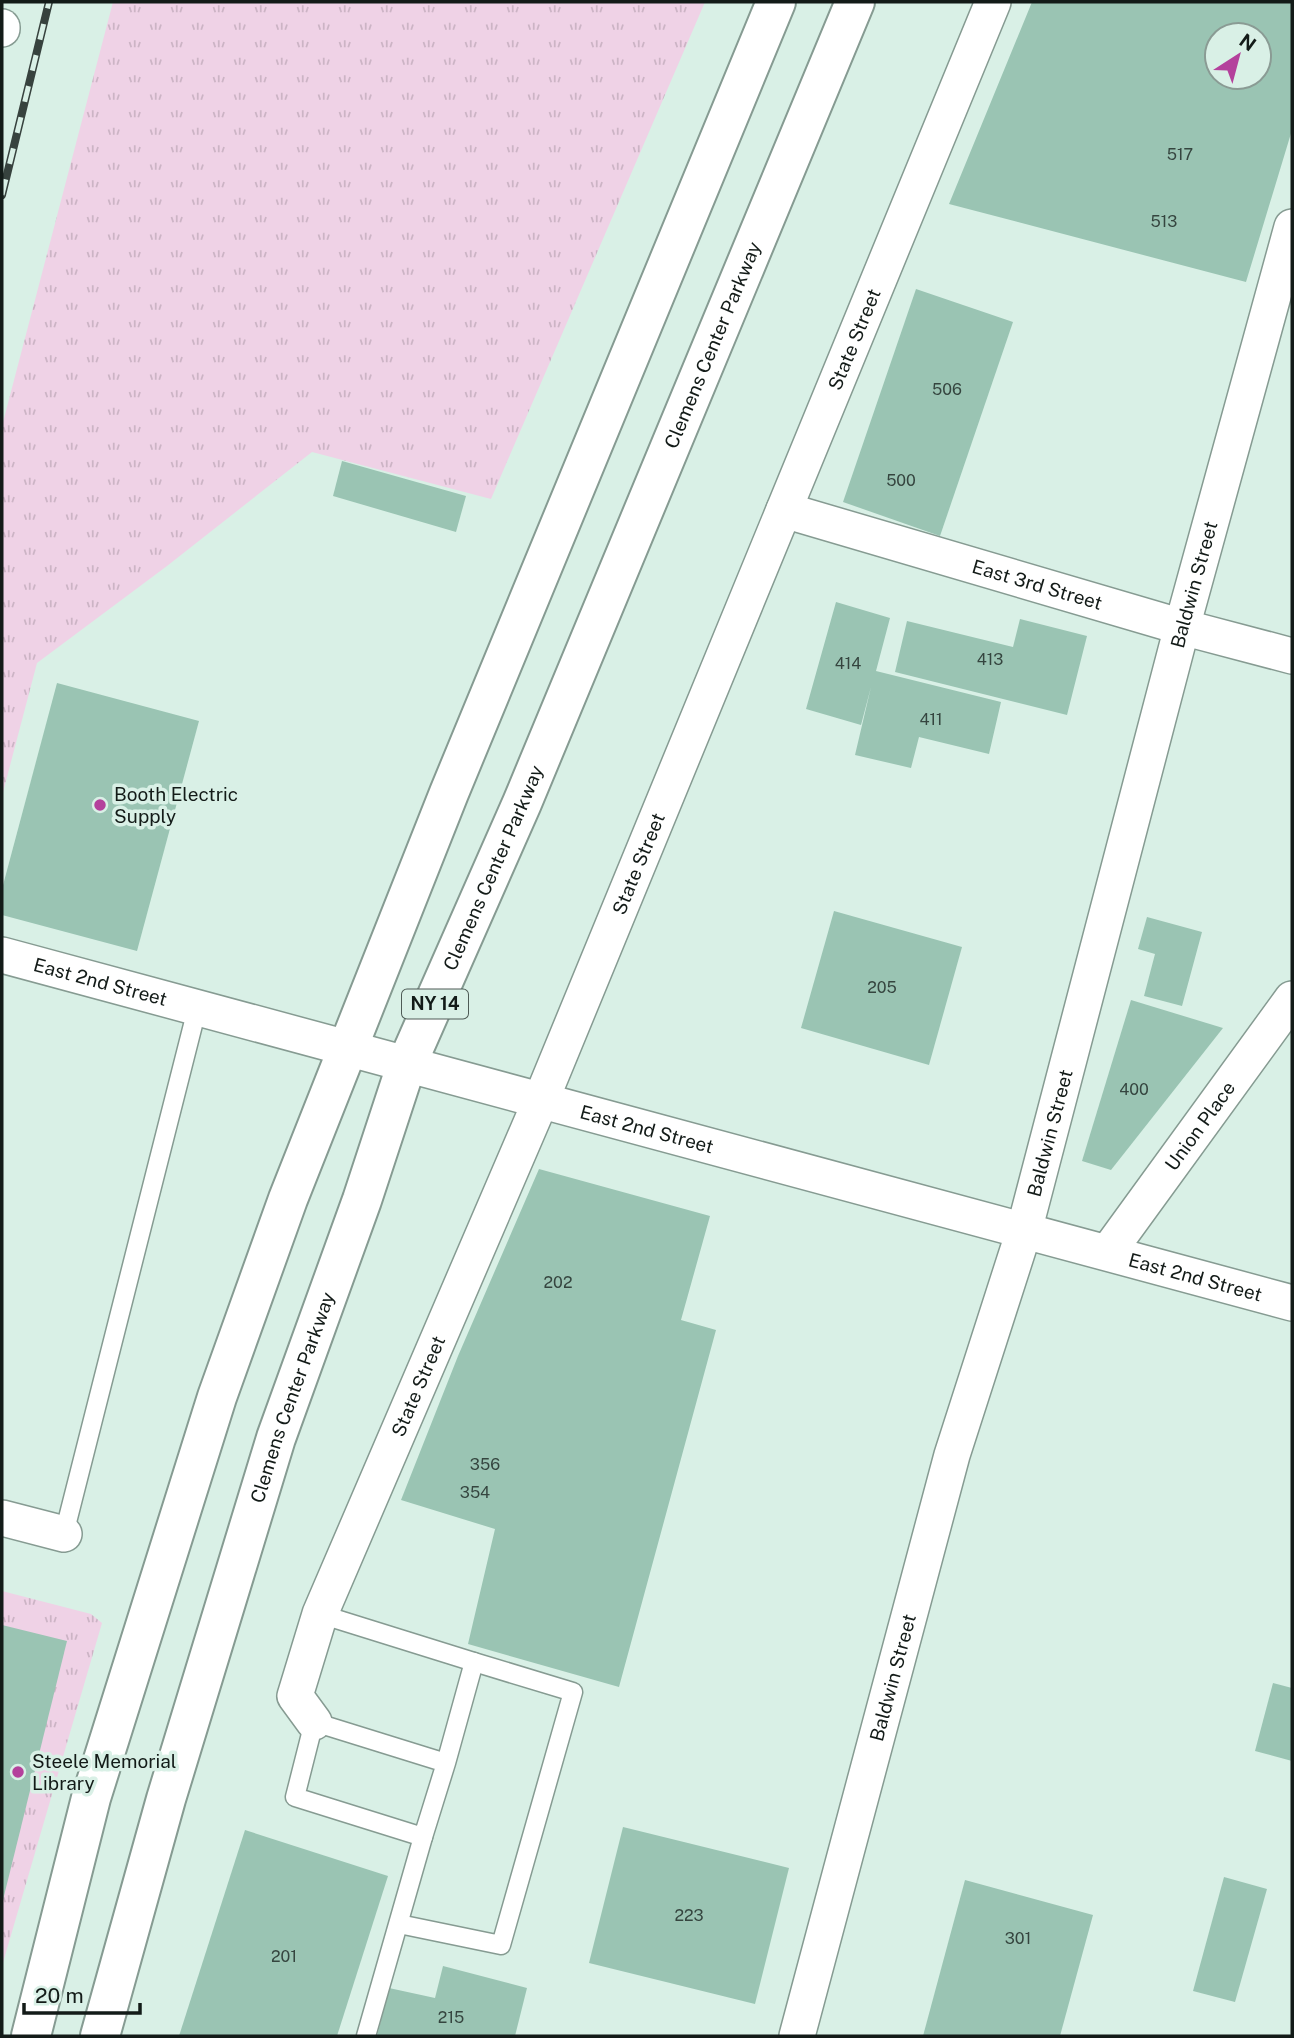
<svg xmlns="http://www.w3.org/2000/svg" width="1294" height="2038" font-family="'Public Sans',sans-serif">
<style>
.grass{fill:url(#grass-tufts)}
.building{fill:#9ac4b3;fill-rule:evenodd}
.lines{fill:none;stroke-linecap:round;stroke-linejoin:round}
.lane-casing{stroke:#869b92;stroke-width:21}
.street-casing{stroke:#869b92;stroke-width:38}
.primary-casing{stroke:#869b92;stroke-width:42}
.lane{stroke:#fff;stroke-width:18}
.street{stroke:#fff;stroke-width:35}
.primary{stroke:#fff;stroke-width:38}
.rail-casing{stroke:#37423e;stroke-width:8}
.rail{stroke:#d9f0e6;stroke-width:5;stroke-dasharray:16;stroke-linecap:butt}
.poi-dot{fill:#b4419c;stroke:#d9f0e6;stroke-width:2.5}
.labels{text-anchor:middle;stroke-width:7;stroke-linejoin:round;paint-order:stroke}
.number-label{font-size:16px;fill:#35453f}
.shield{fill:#d9f0e6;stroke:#4e5b56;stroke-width:2}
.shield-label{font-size:18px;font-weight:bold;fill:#131b18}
.street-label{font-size:19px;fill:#131b18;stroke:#d9f0e6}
.poi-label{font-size:19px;fill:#131b18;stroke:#d9f0e6;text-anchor:start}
</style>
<defs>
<pattern id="grass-tufts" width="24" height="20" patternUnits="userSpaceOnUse" patternTransform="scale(1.75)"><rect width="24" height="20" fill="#efd2e6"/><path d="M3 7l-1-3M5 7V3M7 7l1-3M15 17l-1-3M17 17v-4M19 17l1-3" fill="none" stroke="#ccb4c5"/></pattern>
</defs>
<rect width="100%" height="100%" fill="#d9f0e6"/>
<g class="grass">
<path d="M 113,2 L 705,2 L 491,499 L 312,452 L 167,566 L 37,663 L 2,796 L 2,426 Z"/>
<path d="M 2,1591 L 91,1614 L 102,1623 L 2,1966 Z"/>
</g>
<g class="building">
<path d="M 1032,2 L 1292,2 L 1292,130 L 1246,282 L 949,204 ZM 1217,35 L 1259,35 L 1259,77 L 1217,77 Z"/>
<path d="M 916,289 L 1013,322 L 940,536 L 843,502 Z"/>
<path d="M 342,461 L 466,496 L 456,532 L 333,496 Z"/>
<path d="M 836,602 L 890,618 L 876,671 L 1001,702 L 989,754 L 919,737 L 911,768 L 855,755 L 871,687 L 861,725 L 806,709 Z"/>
<path d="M 1020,619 L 1087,636 L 1067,715 L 895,672 L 907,621 L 1013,647 Z"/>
<path d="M 57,683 L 199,721 L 137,951 L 2,915 L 2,889 Z"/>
<path d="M 834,911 L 962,947 L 929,1065 L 801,1028 Z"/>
<path d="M 1147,917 L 1202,932 L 1182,1006 L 1144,996 L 1155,954 L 1138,949 Z"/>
<path d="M 1131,1000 L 1223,1028 L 1111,1170 L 1082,1161 Z"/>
<path d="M 539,1169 L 710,1216 L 681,1320 L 716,1330 L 619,1687 L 468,1644 L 495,1529 L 401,1500 L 458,1356 Z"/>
<path d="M 2,1625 L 67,1641 L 3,1900 L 2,1900 Z"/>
<path d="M 1273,1683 L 1292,1688 L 1292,1761 L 1255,1751 Z"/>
<path d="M 623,1827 L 789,1868 L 755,2004 L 589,1963 Z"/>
<path d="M 245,1830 L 388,1876 L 337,2036 L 179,2036 Z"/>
<path d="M 1224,1877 L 1267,1889 L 1235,2002 L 1193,1991 Z"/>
<path d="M 965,1880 L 1093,1915 L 1060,2036 L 923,2036 Z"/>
<path d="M 443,1966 L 527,1988 L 515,2036 L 377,2036 L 389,1988 L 435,1998 Z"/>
</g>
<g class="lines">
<g class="lane-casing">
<g id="lane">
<path d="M 64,1534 L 197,1009"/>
<path d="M 320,1614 L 474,1662 L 446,1763 L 314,1722 L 295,1797 L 423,1837 L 446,1763"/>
<path d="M 399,1924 L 501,1945 L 573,1692 L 474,1662"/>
<path d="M 366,2036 L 423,1837"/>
</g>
</g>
<g class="street-casing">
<g id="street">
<path d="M 2,27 L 2,29"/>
<path id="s1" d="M 784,510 L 1182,627 L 1292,656"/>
<path id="s2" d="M 2,955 L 1292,1303"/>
<path id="s3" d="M 1108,1252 L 1292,999"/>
<path d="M 2,1518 L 64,1534"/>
<path id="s4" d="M 314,1722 L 295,1696 L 320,1614 L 541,1100 L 993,2"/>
<path id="s5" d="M 797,2036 L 952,1455 L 1024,1231 L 1182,627 L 1292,227"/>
</g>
</g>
<g class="primary-casing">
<g id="primary">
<path d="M 31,2036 L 91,1798 L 217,1397 L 288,1199 L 449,793 L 776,2"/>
<path id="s6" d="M 100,2036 L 166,1799 L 276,1438 L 362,1200 L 406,1066 L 522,803 L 855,2"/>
</g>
</g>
<use href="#lane" class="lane"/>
<use href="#street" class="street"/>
<use href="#primary" class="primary"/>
<g class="rail-casing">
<path id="rail" d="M 2,195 L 49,2"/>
</g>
<use href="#rail" class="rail"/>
</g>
<g class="poi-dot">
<circle cx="100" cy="805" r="7"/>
<circle cx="18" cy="1772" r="7"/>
</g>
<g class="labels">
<g class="number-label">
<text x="1180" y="160">517</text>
<text x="1164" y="227">513</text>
<text x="947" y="395">506</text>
<text x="901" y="486">500</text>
<text x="990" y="665">413</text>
<text x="848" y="669">414</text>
<text x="931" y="725">411</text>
<text x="882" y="993">205</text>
<text x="1134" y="1095">400</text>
<text x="558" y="1288">202</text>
<text x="485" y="1470">356</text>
<text x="475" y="1498">354</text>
<text x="689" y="1921">223</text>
<text x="1018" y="1944">301</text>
<text x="284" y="1962">201</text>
<text x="451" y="2023">215</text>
</g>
<rect class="shield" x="402" y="989.5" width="66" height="29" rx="5"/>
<g class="shield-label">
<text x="435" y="1010">NY 14</text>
</g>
<g class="street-label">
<text dy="7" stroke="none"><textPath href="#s4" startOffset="1500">State Street</textPath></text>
<text dy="7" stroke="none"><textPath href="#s6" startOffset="1801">Clemens Center Parkway</textPath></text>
<text dy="7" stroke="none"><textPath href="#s1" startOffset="264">East 3rd Street</textPath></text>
<text dy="7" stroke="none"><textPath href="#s5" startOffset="1505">Baldwin Street</textPath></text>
<text dy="7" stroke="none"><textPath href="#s4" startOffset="933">State Street</textPath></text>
<text dy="7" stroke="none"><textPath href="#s6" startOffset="1234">Clemens Center Parkway</textPath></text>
<text dy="7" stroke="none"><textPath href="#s2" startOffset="102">East 2nd Street</textPath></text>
<text dy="7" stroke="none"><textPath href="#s3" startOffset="156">Union Place</textPath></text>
<text dy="7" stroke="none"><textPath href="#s2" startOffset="668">East 2nd Street</textPath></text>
<text dy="7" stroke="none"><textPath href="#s5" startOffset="938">Baldwin Street</textPath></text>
<text dy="7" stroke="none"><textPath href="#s2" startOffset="1236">East 2nd Street</textPath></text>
<text dy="7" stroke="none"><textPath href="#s4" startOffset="366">State Street</textPath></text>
<text dy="7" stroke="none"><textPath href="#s6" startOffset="667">Clemens Center Parkway</textPath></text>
<text dy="7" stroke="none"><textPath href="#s5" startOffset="371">Baldwin Street</textPath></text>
</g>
<g class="poi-label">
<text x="114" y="801">Booth Electric<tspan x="114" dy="22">Supply</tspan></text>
<text x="32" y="1768">Steele Memorial<tspan x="32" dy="22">Library</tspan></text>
</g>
</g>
<rect width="1294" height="2038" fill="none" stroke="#131b18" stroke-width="7"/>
<g transform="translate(1238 56) rotate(36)"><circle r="33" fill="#d9f0e6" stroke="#8a9b94" stroke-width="2"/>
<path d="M0-5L12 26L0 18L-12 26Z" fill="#b4419c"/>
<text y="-10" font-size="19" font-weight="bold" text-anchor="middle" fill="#131b18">N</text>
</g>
<path d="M24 2003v10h116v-10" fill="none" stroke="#131b18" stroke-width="3.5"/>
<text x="35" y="2003" font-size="21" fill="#131b18" stroke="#d9f0e6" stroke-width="5" paint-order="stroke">20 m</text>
</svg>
